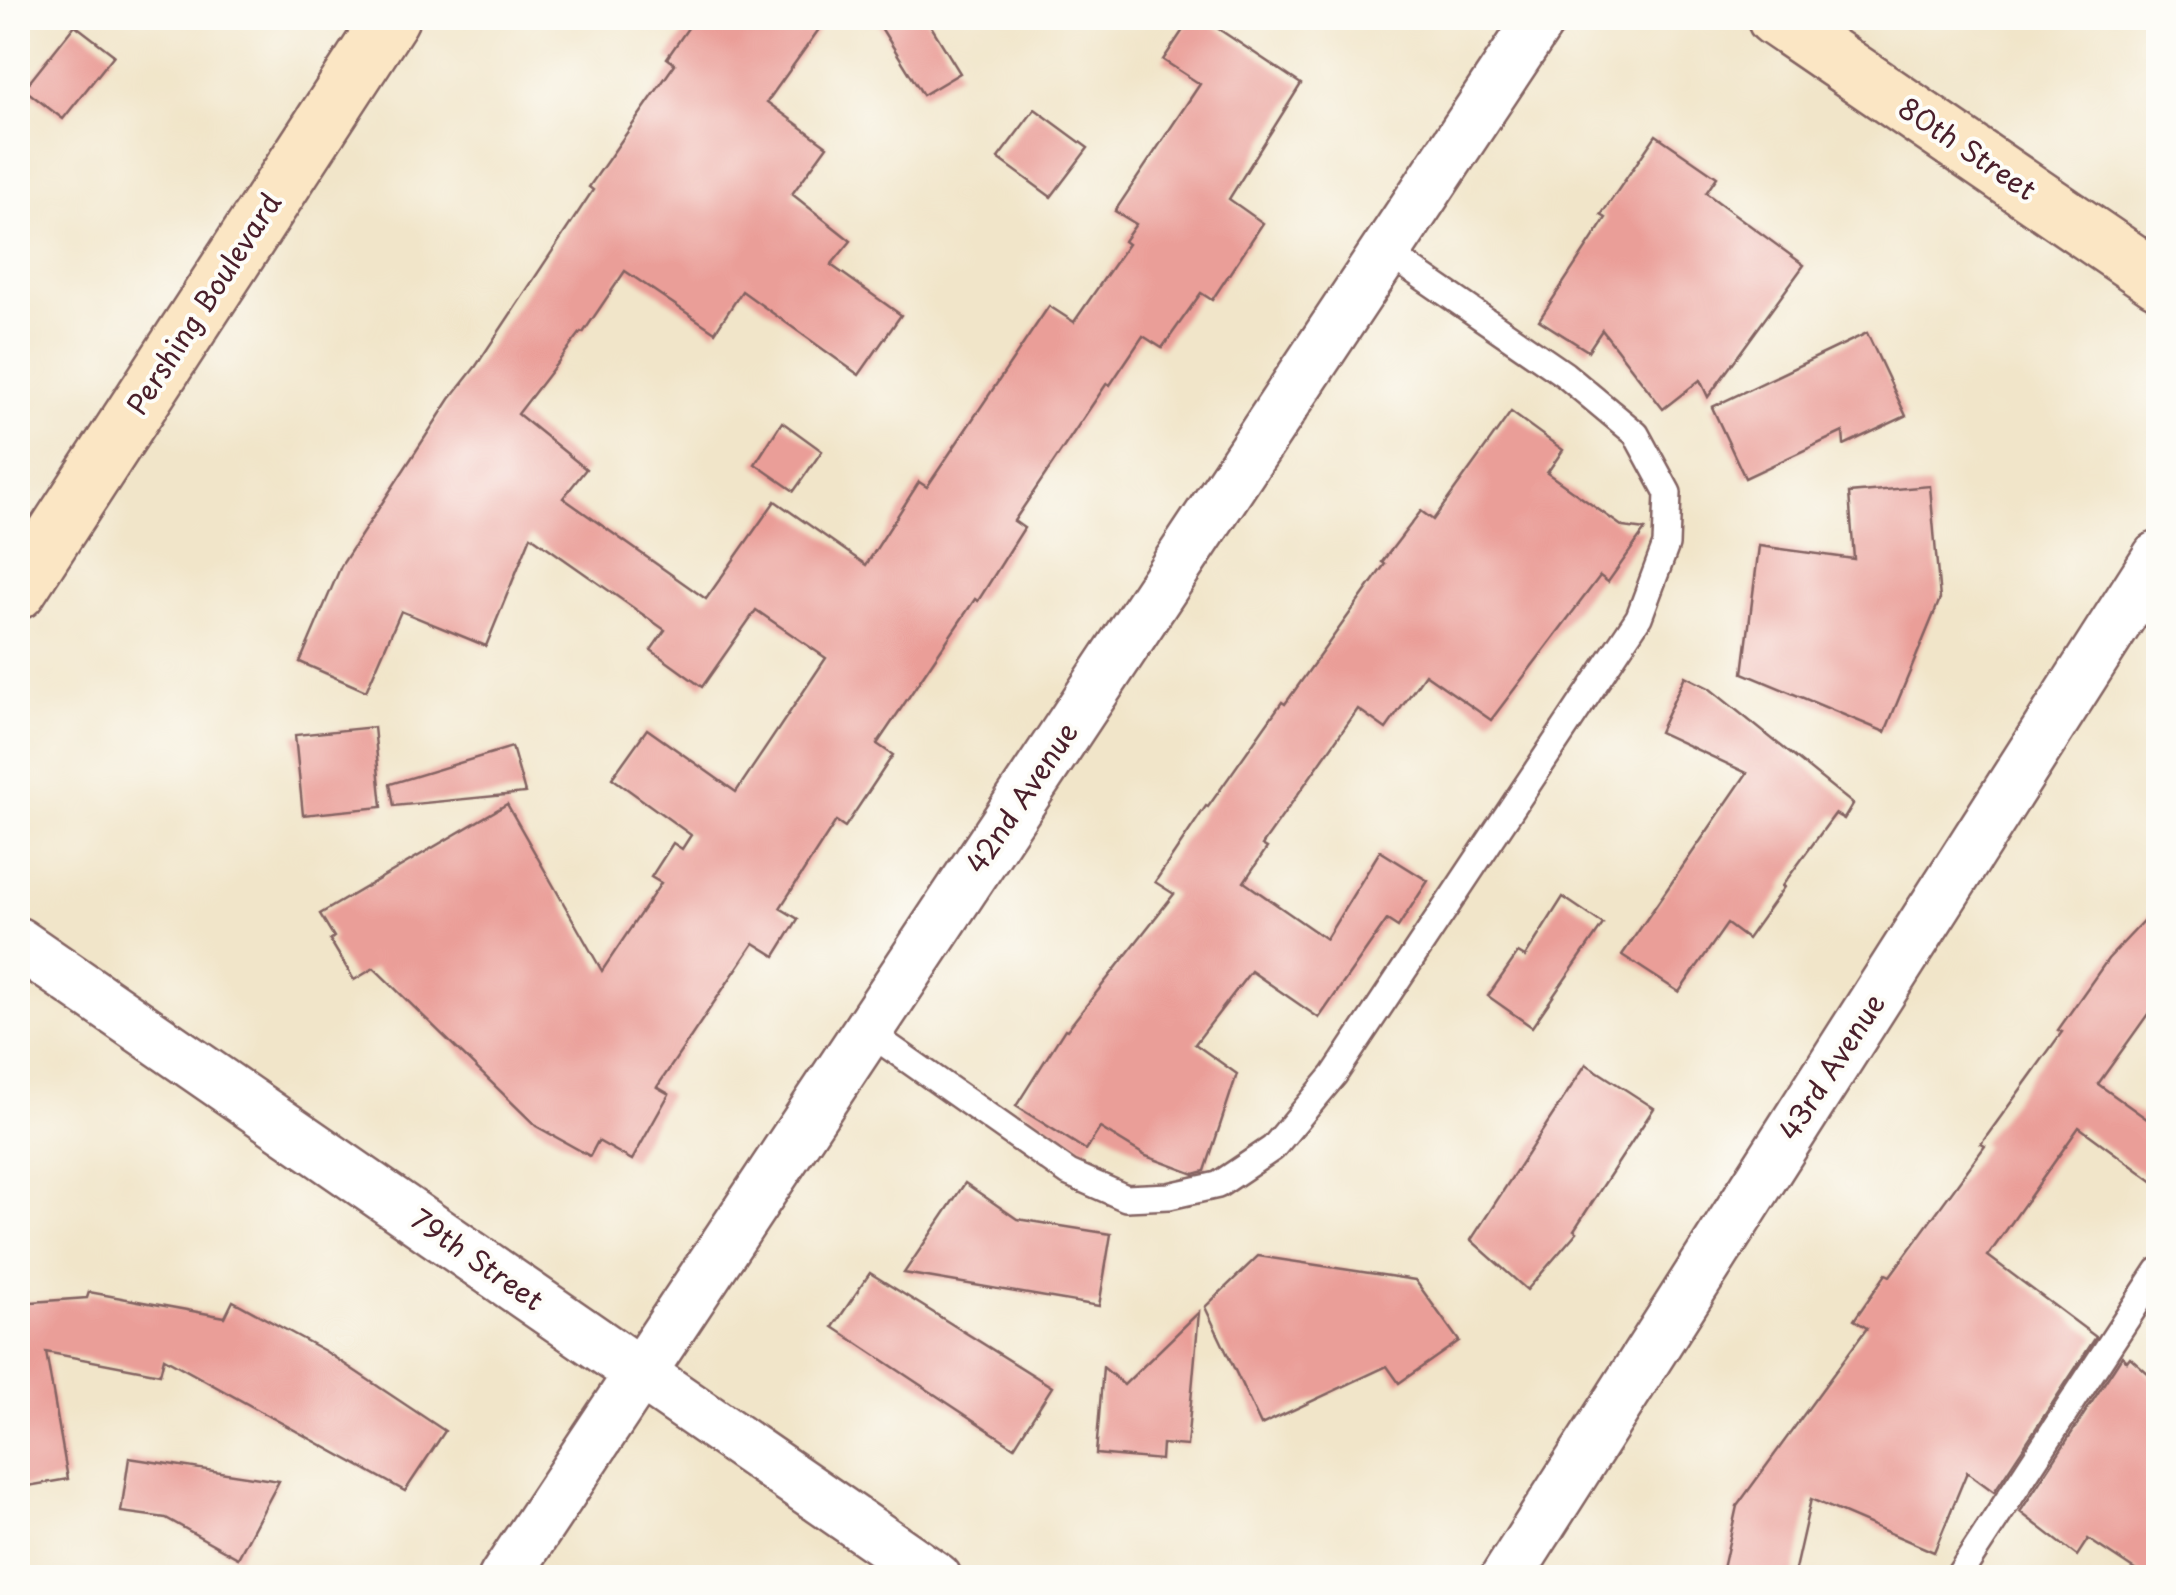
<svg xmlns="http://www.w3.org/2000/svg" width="2176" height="1595" font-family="'Playpen Sans',sans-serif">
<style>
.building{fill:#ea9e98}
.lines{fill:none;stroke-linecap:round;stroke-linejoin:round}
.lane-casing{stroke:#846462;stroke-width:30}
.street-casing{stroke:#846462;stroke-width:55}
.secondary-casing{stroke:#846462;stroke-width:60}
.lane{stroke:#fff;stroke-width:25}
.street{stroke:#fff;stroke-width:50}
.secondary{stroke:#fbe6c4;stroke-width:55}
.labels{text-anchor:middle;stroke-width:8;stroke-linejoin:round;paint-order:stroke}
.street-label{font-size:28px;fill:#4a1f2b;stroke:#fdfcf7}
</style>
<rect width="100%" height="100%" fill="#fdfcf7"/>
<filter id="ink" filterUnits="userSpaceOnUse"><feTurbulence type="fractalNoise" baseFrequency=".01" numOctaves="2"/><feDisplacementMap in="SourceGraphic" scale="20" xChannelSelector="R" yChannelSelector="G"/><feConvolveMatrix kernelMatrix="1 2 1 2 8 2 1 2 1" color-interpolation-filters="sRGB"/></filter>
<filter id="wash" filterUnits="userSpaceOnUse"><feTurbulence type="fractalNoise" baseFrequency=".0048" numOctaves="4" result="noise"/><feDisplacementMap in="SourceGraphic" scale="40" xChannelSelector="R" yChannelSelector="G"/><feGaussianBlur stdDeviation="2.25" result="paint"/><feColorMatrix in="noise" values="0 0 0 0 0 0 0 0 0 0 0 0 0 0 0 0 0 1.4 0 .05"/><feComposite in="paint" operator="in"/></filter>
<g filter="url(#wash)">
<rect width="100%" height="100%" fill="#f1e5c9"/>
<g id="blocks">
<g class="building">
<path d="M 695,18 L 827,18 L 767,102 L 827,146 L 792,194 L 851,241 L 831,265 L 901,315 L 859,375 L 742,291 L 715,332 L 625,271 L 583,333 L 581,332 L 518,414 L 586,469 L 563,498 L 706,599 L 775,501 L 866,565 L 919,482 L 927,487 L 1049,306 L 1074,322 L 1128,244 L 1124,241 L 1136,224 L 1115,211 L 1200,84 L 1163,60 L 1191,18 L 1202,18 L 1301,84 L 1229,199 L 1263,223 L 1212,300 L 1201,293 L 1162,348 L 1143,336 L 1110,385 L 1107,383 L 1014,521 L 1024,528 L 978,601 L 975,599 L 877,744 L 893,755 L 845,827 L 836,821 L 780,908 L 798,919 L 775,956 L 754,943 L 657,1087 L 669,1094 L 632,1160 L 598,1141 L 590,1156 L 536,1126 L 374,968 L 354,980 L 330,940 L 334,937 L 320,914 L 507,804 L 602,971 L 661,883 L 651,877 L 673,843 L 682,849 L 691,835 L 612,778 L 647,729 L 736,792 L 826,658 L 756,610 L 702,687 L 651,650 L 665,630 L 531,536 L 486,646 L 401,611 L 366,691 L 300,662 L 341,566 L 450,399 L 476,366 L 593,190 L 589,187 L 675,64 L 667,58 Z"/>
<path d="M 875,18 L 926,18 L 960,73 L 923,95 Z"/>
<path d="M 75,25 L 114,55 L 63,119 L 24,89 Z"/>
<path d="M 1035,109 L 1088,148 L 1051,197 L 998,158 Z"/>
<path d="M 1656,135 L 1717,177 L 1706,193 L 1804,265 L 1708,397 L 1700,380 L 1663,409 L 1602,330 L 1588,351 L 1539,320 L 1606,218 L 1601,215 Z"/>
<path d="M 1867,333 L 1906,416 L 1844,445 L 1843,432 L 1745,478 L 1712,407 Z"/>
<path d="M 1511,412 L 1563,450 L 1547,473 L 1623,527 L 1645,530 L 1608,582 L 1600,576 L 1491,720 L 1425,674 L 1386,729 L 1358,709 L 1262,845 L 1267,848 L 1244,882 L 1326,939 L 1380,851 L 1428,881 L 1398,927 L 1387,920 L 1319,1018 L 1251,971 L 1195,1044 L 1237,1074 L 1205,1171 L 1194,1174 L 1146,1156 L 1100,1128 L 1086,1150 L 1016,1106 L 1065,1029 L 1067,1030 L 1174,894 L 1155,882 L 1206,806 L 1208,807 L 1282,702 L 1285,704 L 1385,564 L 1382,562 L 1421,511 L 1433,520 Z"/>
<path d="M 782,422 L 822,451 L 794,491 L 755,464 Z"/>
<path d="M 1930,486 L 1940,599 L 1885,732 L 1743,673 L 1759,546 L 1854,559 L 1849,493 Z"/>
<path d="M 1685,676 L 1709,688 L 1853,804 L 1844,819 L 1835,814 L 1782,886 L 1784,887 L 1747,939 L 1727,924 L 1679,992 L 1622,955 L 1747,773 L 1659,732 Z"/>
<path d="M 374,727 L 382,807 L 303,815 L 295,735 Z"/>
<path d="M 512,747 L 525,793 L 394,806 L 390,784 Z"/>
<path d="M 1563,897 L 1603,924 L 1532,1027 L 1488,996 L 1518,953 L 1525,957 Z"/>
<path d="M 2158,906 L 2158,1000 L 2098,1084 L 2158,1127 L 2158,1185 L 2079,1127 L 1988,1256 L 2096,1337 L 1994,1492 L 1967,1472 L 1934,1552 L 1811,1499 L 1793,1578 L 1721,1578 L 1737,1506 L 1867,1328 L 1854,1320 L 1886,1274 L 1890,1276 L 1985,1146 L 1981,1144 L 2062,1032 L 2058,1030 L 2108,959 Z"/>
<path d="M 1586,1064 L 1654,1108 L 1574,1230 L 1577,1232 L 1527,1290 L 1471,1240 Z"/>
<path d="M 965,1183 L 1017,1219 L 1111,1234 L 1099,1306 L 904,1273 Z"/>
<path d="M 1258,1256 L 1415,1280 L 1459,1341 L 1399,1383 L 1387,1366 L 1261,1425 L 1205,1307 Z"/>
<path d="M 870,1273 L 1052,1387 L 1014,1447 L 833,1327 Z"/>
<path d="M 89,1292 L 225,1317 L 233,1301 L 325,1351 L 445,1431 L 405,1491 L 164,1358 L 160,1374 L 46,1352 L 68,1479 L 22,1487 L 18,1461 L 18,1303 L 87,1298 Z"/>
<path d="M 1199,1312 L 1187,1446 L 1162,1444 L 1161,1460 L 1096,1454 L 1103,1367 L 1124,1385 Z"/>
<path d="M 2122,1356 L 2127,1361 L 2130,1357 L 2158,1382 L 2158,1578 L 2147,1578 L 2088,1539 L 2077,1556 L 2020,1512 Z"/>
<path d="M 129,1458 L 279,1481 L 238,1558 L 166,1518 L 121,1512 Z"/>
</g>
</g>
</g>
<g filter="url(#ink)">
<use href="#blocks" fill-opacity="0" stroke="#846462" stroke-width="2.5"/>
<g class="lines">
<g class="lane-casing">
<g id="lane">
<path d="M 867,1031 L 1069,1173 L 1126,1198 L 1169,1196 L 1218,1185 L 1273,1148 L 1334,1075 L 1639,617 L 1666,545 L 1668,493 L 1636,434 L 1564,374 L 1385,251"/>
<path d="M 1957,1578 L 2158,1271"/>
</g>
</g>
<g class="street-casing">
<g id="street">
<path d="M 18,943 L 936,1578"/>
<path d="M 504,1578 L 1541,18"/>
<path d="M 1506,1578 L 2158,557"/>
</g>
</g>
<g class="secondary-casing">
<g id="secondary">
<path d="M 1775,18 L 2158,280"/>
<path d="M 18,591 L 391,18"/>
</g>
</g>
<use href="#lane" class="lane"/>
<use href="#street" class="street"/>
<use href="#secondary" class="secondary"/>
</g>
</g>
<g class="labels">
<g class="street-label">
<text transform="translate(1967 149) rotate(34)" y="10">80th Street</text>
<text transform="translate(204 304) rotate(-57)" y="10">Pershing Boulevard</text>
<text transform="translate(1022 798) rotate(-56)" y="10">42nd Avenue</text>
<text transform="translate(1832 1067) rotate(-57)" y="10">43rd Avenue</text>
<text transform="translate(477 1260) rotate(35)" y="10">79th Street</text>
</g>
</g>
<rect width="2176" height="1595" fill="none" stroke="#fdfcf7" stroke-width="60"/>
</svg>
